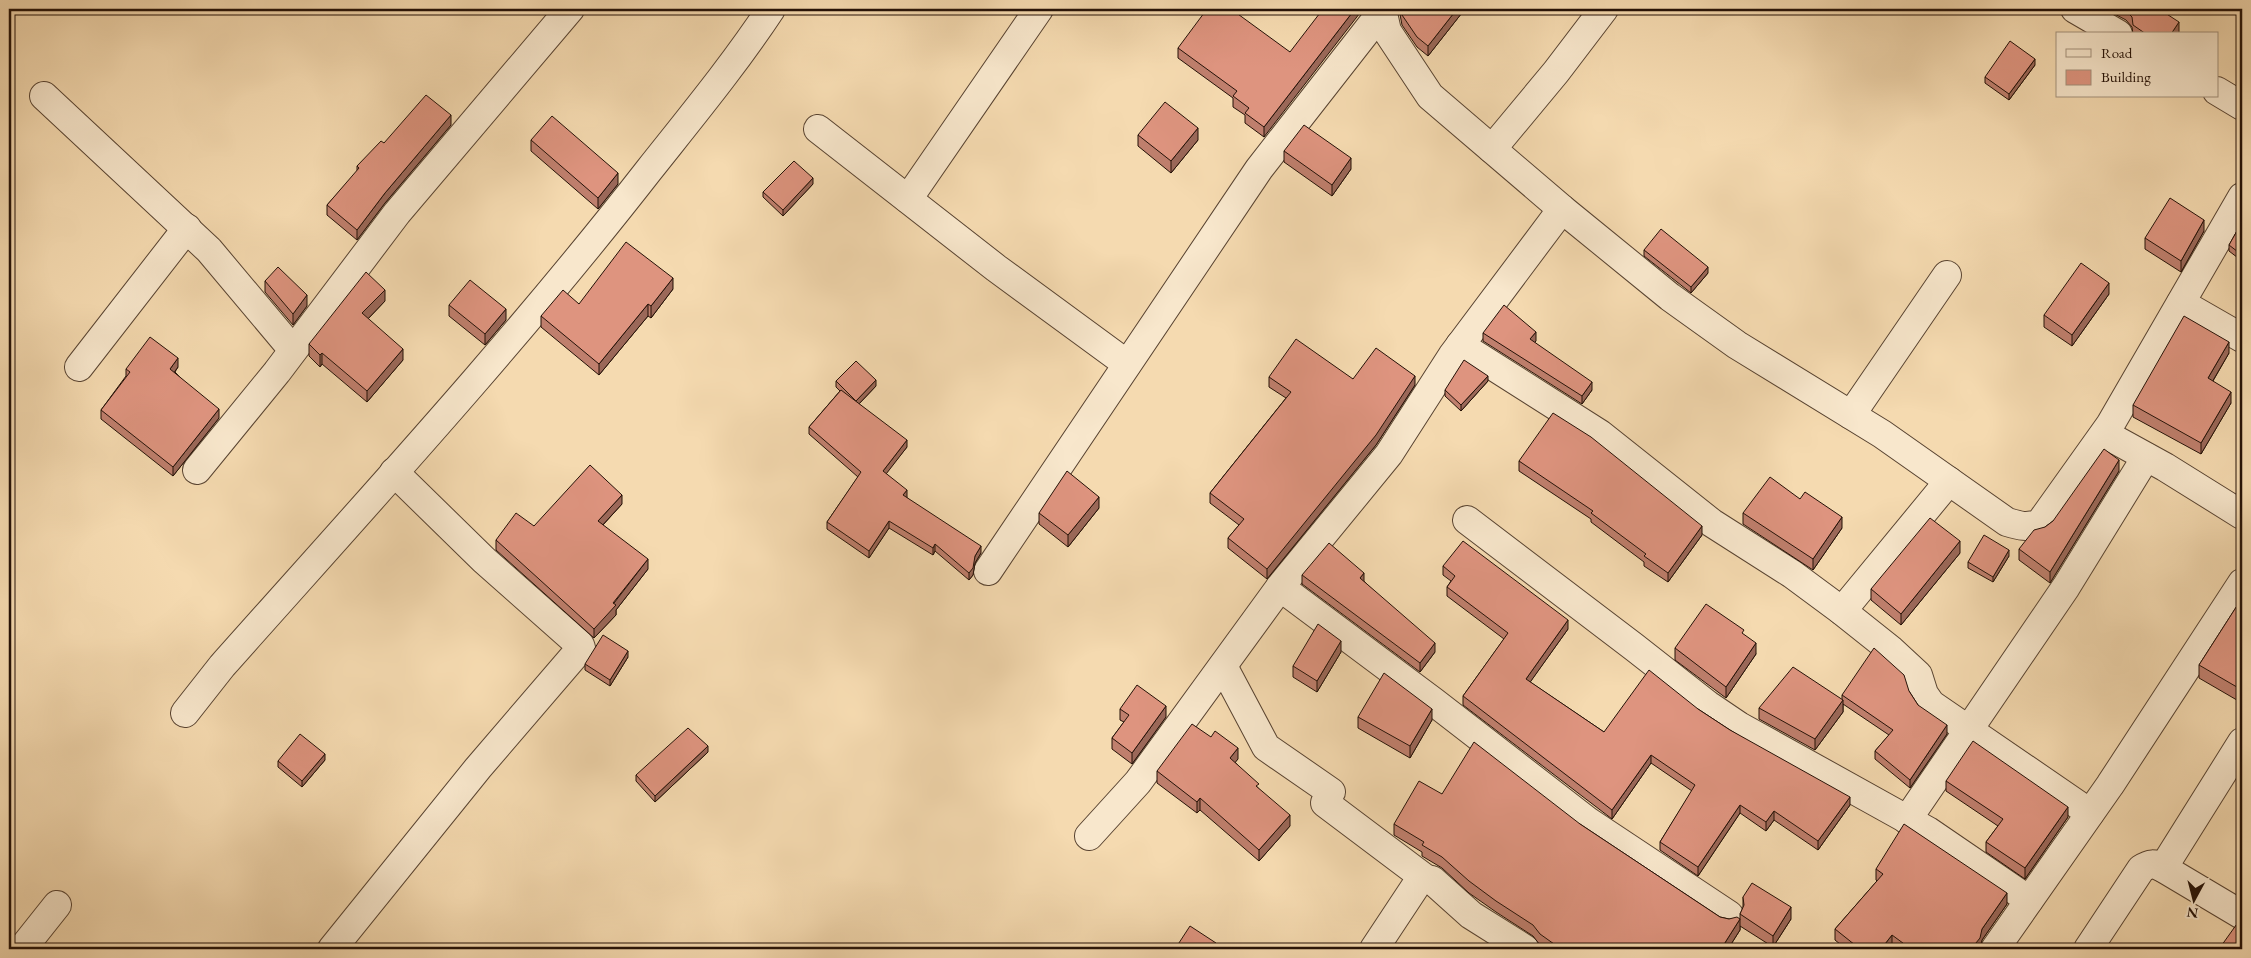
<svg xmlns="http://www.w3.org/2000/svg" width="2251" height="958" font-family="'EB Garamond',serif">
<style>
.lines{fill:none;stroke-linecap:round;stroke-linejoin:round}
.street-casing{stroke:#584331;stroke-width:30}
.street{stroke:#f8e7cc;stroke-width:28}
.wall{fill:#bf7f6d;stroke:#241107}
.shaded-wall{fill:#9b6859;stroke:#241107}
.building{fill:#de947f;stroke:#241107}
</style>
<rect width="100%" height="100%" fill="#f5dab0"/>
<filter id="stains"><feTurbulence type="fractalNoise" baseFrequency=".004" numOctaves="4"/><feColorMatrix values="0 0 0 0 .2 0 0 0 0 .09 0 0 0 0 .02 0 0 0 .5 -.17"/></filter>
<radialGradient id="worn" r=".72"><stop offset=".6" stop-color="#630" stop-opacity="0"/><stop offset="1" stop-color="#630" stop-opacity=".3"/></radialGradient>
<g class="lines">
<g class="street-casing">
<g id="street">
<path d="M 1382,9 L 1387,31 L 1430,96 L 1562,209 L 1670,297 L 1737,345 L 1882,434 L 2007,522 C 2020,526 2027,528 2040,523 L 2110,425 L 2242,197"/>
<path d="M 2075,9 L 2118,34"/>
<path d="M 2217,91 L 2242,106"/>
<path d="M 44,96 L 209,250 L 293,350"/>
<path d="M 818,129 L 996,268 L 1127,364"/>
<path d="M 1492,149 L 1556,72 L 1604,9"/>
<path d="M 908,199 L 1039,9"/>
<path d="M 2181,303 L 2242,338"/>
<path d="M 1460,345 L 1600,434 L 1712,523 L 1792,574 L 1842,611 L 1891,650 L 1918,675 L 1924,694 L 1931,704 L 2090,813"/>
<path d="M 79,367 L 187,228"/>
<path d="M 1851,415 L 1947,275"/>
<path d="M 2105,434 L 2165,467 L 2242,515"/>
<path d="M 197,470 L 277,372 L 397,213 L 570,9"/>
<path d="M 1467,520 L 1634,647 L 1708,705 L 1739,726 L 1928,831 L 2029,900"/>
<path d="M 988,571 L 1259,169 L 1384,9"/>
<path d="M 1280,587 L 1434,702 L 1589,822 L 1729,915"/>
<path d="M 1842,611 L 1949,481"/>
<path d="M 1223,666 L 1266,747 L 1331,792"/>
<path d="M 185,713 L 222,666 C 367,503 515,342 649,170 C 691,117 734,65 771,9"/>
<path d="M 1325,803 L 1426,879"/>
<path d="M 1907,820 L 2066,587 L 2146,457"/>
<path d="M 1089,836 L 1138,782 L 1280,587 L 1389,454 L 1452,356 L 1562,209"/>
<path d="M 2163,868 L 2242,742"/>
<path d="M 22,949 L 57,905"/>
<path d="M 332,949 L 478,768 L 581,648 L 580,645 L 484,560 L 394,472"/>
<path d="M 1374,949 L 1417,884 L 1426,879 L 1432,880 L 1471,915 L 1525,949"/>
<path d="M 1995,949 L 2110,785 L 2242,583"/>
<path d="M 2088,949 L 2141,869 C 2150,863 2154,863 2163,868 L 2242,915"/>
</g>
</g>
<use href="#street" class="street"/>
</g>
<g class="wall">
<path d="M 1399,9 L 1465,9 L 1428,56 L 1417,47 L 1402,25 Z"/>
<path d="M 2105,9 L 2159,9 L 2179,32 L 2178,34 L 2133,34 L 2132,27 L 2126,20 Z"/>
<path d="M 1178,48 L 1290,52 L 1264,137 L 1245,123 L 1245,115 L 1233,107 L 1233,98 L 1178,58 Z"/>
<path d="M 2035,65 L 2009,100 L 1985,83 L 1985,77 Z"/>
<path d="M 451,125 L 385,203 L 357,240 L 327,215 L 327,205 L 357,172 L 357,166 L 384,143 Z"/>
<path d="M 1138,135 L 1198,140 L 1171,173 L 1138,146 Z"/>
<path d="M 531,140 L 618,184 L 598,209 L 531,151 Z"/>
<path d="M 1284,151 L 1351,169 L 1332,196 L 1284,162 Z"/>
<path d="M 813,184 L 783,216 L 763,197 L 763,192 Z"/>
<path d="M 2242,222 L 2242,261 L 2229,251 L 2229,245 Z"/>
<path d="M 2204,231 L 2181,272 L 2145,249 L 2145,238 Z"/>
<path d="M 1644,250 L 1708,273 L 1691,293 L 1644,256 Z"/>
<path d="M 265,281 L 307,306 L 293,325 L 265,292 Z"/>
<path d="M 673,289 L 651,318 L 648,316 L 599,375 L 541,327 L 541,316 L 579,304 Z"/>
<path d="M 2109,294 L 2072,346 L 2044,327 L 2044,315 Z"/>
<path d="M 385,301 L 368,319 L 403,360 L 367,402 L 322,364 L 320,367 L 309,356 L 309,344 Z"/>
<path d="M 449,305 L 506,320 L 485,345 L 449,316 Z"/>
<path d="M 1483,333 L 1536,341 L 1534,342 L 1592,390 L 1582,404 L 1483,341 Z"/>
<path d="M 2229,353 L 2213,381 L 2231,403 L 2201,454 L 2133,417 L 2133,405 Z"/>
<path d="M 178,367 L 175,372 L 219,418 L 173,476 L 101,419 L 101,410 L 126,376 L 126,369 Z"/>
<path d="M 1269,377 L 1353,379 L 1415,385 L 1376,445 L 1267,579 L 1228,548 L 1228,538 L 1239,525 L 1210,503 L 1210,493 L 1286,398 L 1269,387 Z"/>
<path d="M 836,381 L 876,386 L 859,404 L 907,447 L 886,473 L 907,497 L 907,498 L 981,553 L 975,563 L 973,575 L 969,580 L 935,551 L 933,555 L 889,528 L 869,558 L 827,529 L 827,522 L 858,477 L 809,434 L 809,427 L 840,391 L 836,387 Z"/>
<path d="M 1488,381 L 1461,411 L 1445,396 L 1445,390 Z"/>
<path d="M 1519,461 L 1702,535 L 1668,582 L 1644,566 L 1644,562 L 1591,522 L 1591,519 L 1519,471 Z"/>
<path d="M 2119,471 L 2050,583 L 2019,560 L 2019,549 L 2045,527 Z"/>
<path d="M 1800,499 L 1842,528 L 1813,570 L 1743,524 L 1743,513 Z"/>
<path d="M 622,504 L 603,525 L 648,569 L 616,610 L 616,615 L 594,638 L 496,550 L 496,540 L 534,526 Z"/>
<path d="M 1099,508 L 1068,547 L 1039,524 L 1039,513 Z"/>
<path d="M 1960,553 L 1901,625 L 1871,600 L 1871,589 Z"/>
<path d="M 2009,556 L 1993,582 L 1968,568 L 1968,562 Z"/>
<path d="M 1443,566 L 1568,629 L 1530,682 L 1604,732 L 1698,709 L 1730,730 L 1850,805 L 1818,850 L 1774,820 L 1766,831 L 1740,813 L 1698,876 L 1660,850 L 1660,842 L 1692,791 L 1651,763 L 1612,819 L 1463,705 L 1463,696 L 1504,639 L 1447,596 L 1447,587 L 1451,581 L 1443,575 Z"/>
<path d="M 1302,575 L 1364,581 L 1435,652 L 1420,672 L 1302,584 Z"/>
<path d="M 2242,598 L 2242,703 L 2199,678 L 2199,665 Z"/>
<path d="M 1744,635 L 1756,654 L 1726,698 L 1675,660 L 1675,648 Z"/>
<path d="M 1341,652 L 1317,692 L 1293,677 L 1293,666 Z"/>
<path d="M 628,657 L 610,686 L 585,670 L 585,664 Z"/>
<path d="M 1909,691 L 1918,705 L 1947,734 L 1910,788 L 1875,759 L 1875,751 L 1889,735 L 1843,704 L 1843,712 L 1815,750 L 1759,719 L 1759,708 L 1842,700 L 1842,695 Z"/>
<path d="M 1120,709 L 1166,717 L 1132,764 L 1112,749 L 1112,738 L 1124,722 L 1120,720 Z"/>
<path d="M 1358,717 L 1432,720 L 1410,758 L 1358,728 Z"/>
<path d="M 708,752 L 655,802 L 636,781 L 636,775 Z"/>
<path d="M 1238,759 L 1235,762 L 1259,789 L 1290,826 L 1259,861 L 1200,810 L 1197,813 L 1157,783 L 1157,771 Z"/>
<path d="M 325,760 L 302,787 L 278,767 L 278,761 Z"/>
<path d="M 1946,781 L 2068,817 L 2025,879 L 1986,852 L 1986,842 L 1998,826 L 1946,791 Z"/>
<path d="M 1442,794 L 1580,824 L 1720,917 L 1729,919 L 1740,919 L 1740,914 L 1743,908 L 1743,897 L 1791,919 L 1773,947 L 1740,926 L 1740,930 L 1728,949 L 1545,949 L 1540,945 L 1533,936 L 1496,912 L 1469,893 L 1442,868 L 1422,856 L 1422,852 L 1394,835 L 1394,824 Z"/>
<path d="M 1876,869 L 2007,904 L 1982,940 L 1980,949 L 1896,949 L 1892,946 L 1889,949 L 1846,949 L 1835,940 L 1835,929 L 1877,881 L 1876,880 Z"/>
</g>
<g class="shaded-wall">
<path d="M 1355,9 L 1363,9 L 1264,137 L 1264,127 Z"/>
<path d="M 1457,9 L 1465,9 L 1428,56 L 1428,46 Z"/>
<path d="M 2179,22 L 2179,32 L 2178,34 L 2171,34 Z"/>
<path d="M 2035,59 L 2035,65 L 2009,100 L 2009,94 Z"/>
<path d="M 451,115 L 451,125 L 385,203 L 357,240 L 357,230 L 385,193 Z"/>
<path d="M 1198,128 L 1198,140 L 1171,173 L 1171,161 Z"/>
<path d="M 1351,158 L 1351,169 L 1332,196 L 1332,185 Z"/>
<path d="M 618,173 L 618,184 L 598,209 L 598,198 Z"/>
<path d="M 813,178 L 813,184 L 783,216 L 783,210 Z"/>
<path d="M 2204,220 L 2204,231 L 2181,272 L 2181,261 Z"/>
<path d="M 1708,267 L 1708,273 L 1691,293 L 1691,287 Z"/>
<path d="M 673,278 L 673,289 L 651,318 L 651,306 Z"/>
<path d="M 2109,283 L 2109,294 L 2072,346 L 2072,335 Z"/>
<path d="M 385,290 L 385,301 L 362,325 L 362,313 Z"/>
<path d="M 307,295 L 307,306 L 293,325 L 293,314 Z"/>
<path d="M 648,304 L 648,316 L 599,375 L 599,364 Z"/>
<path d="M 506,309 L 506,320 L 485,345 L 485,334 Z"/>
<path d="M 1536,332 L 1536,341 L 1530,348 L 1530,339 Z"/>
<path d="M 2229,342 L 2229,353 L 2208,389 L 2208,378 Z"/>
<path d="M 403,349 L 403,360 L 367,402 L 367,391 Z"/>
<path d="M 322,353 L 322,364 L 320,367 L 320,355 Z"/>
<path d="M 178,358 L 178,367 L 170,378 L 170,369 Z"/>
<path d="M 1415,376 L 1415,385 L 1376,445 L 1267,579 L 1267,569 Z"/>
<path d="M 1488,376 L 1488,381 L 1461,411 L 1461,405 Z"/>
<path d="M 876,380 L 876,386 L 856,407 L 856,401 Z"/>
<path d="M 1592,382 L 1592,390 L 1582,404 L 1582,396 Z"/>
<path d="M 2231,392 L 2231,403 L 2201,454 L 2201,443 Z"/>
<path d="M 219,409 L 219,418 L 173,476 L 173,467 Z"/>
<path d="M 907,440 L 907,447 L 883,478 L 883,471 Z"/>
<path d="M 2119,460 L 2119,471 L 2050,583 L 2050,572 Z"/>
<path d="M 907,490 L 907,497 L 903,502 L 903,495 Z"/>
<path d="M 622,495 L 622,504 L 598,530 L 598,521 Z"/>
<path d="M 1099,497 L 1099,508 L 1068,547 L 1068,535 Z"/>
<path d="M 1842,517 L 1842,528 L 1813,570 L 1813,559 Z"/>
<path d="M 889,521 L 889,528 L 869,558 L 869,551 Z"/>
<path d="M 1702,526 L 1702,535 L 1668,582 L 1668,573 Z"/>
<path d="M 1960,541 L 1960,553 L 1901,625 L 1901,614 Z"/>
<path d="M 935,544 L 935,551 L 933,555 L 933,548 Z"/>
<path d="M 981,546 L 981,553 L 975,563 L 973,575 L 969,580 L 969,573 L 975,556 Z"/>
<path d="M 2009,550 L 2009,556 L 1993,582 L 1993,577 Z"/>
<path d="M 648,559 L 648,569 L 616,610 L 616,615 L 594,638 L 594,629 Z"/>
<path d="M 1364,573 L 1364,582 L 1360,578 Z"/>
<path d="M 1568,620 L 1568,629 L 1526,688 L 1526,679 Z"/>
<path d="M 1341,641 L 1341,652 L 1317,692 L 1317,681 Z"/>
<path d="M 1435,643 L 1435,652 L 1420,672 L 1420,663 Z"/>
<path d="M 1756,643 L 1756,654 L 1726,698 L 1726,687 Z"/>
<path d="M 628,651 L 628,657 L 610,686 L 610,680 Z"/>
<path d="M 1843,700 L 1843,712 L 1815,750 L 1815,739 Z"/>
<path d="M 1166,706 L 1166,717 L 1132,764 L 1132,753 Z"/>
<path d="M 1432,709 L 1432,720 L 1410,758 L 1410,746 Z"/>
<path d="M 1947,725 L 1947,734 L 1910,788 L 1910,780 Z"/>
<path d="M 708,746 L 708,752 L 655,802 L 655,796 Z"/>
<path d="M 1238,748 L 1238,759 L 1230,769 L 1230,758 Z"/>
<path d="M 325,754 L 325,760 L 302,787 L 302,781 Z"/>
<path d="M 1651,755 L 1651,763 L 1612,819 L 1612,810 Z"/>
<path d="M 1850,797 L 1850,805 L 1818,850 L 1818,841 Z"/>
<path d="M 1200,798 L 1200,810 L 1197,813 L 1197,802 Z"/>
<path d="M 1740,805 L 1740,813 L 1698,876 L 1698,867 Z"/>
<path d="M 2068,807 L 2068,817 L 2025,879 L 2025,868 Z"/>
<path d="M 1774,811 L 1774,820 L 1766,831 L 1766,822 Z"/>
<path d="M 1290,815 L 1290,826 L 1259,861 L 1259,850 Z"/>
<path d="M 2007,893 L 2007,904 L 1982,940 L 1980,949 L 1971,949 L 1982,929 Z"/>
<path d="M 1791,907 L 1791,919 L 1773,947 L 1773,936 Z"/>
<path d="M 1740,919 L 1740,930 L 1728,949 L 1721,949 Z"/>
<path d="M 1892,935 L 1892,946 L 1889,949 L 1881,949 Z"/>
<path d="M 1216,943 L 1216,949 L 1212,949 Z"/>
</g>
<g class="building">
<path d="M 1207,9 L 1231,9 L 1290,52 L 1323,9 L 1355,9 L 1264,127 L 1245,113 L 1249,108 L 1233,96 L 1237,91 L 1178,48 Z"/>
<path d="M 1401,9 L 1457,9 L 1428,46 L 1417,37 L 1402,15 Z"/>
<path d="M 2123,9 L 2159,9 L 2179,22 L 2171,34 L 2146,34 L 2133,25 L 2132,17 L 2126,11 Z"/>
<path d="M 2010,41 L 2035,59 L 2009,94 L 1985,77 Z"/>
<path d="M 426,95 L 451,115 L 385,193 L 357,230 L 327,205 L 359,168 L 357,166 L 381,141 L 384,143 Z"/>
<path d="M 1165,102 L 1198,128 L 1171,161 L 1138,135 Z"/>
<path d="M 552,116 L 618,173 L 598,198 L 531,140 Z"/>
<path d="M 1304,125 L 1351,158 L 1332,185 L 1284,151 Z"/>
<path d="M 794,161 L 813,178 L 783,210 L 763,192 Z"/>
<path d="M 2170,198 L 2204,220 L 2181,261 L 2145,238 Z"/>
<path d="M 2242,222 L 2242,255 L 2229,245 Z"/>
<path d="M 1661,229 L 1708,267 L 1691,287 L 1644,250 Z"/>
<path d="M 626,242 L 673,278 L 651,306 L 648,304 L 599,364 L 541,316 L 563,290 L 579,304 Z"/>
<path d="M 2081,263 L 2109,283 L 2072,335 L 2044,315 Z"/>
<path d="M 278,267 L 307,295 L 293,314 L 265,281 Z"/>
<path d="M 366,272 L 385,290 L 362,313 L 403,349 L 367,391 L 322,353 L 320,355 L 309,344 Z"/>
<path d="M 470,280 L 506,309 L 485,334 L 449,305 Z"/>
<path d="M 1504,305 L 1536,332 L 1530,339 L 1592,382 L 1582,396 L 1483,333 Z"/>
<path d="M 2184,316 L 2229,342 L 2208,378 L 2231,392 L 2201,443 L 2133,405 Z"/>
<path d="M 150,337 L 178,358 L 170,369 L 219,409 L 173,467 L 101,410 L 130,372 L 126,369 Z"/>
<path d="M 1296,339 L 1353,379 L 1376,348 L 1415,376 L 1376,435 L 1267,569 L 1228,538 L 1244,519 L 1210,493 L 1291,392 L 1269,377 Z"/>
<path d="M 1464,360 L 1488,376 L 1461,405 L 1445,390 Z"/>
<path d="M 856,361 L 876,380 L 856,401 L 836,381 Z"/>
<path d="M 841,390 L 907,440 L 883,471 L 907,490 L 903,495 L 981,546 L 975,556 L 973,568 L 969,573 L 935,544 L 933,548 L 889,521 L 869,551 L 827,522 L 861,472 L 809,427 Z"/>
<path d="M 1553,413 L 1591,437 L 1702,526 L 1668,573 L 1644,556 L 1646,554 L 1591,513 L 1593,511 L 1519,461 Z"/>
<path d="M 2104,449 L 2119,460 L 2050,572 L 2019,549 L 2034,530 L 2045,527 L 2053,521 Z"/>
<path d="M 590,465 L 622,495 L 598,521 L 648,559 L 613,603 L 616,605 L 594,629 L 496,540 L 516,513 L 534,526 Z"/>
<path d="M 1067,471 L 1099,497 L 1068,535 L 1039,513 Z"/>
<path d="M 1770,477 L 1800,499 L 1805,492 L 1842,517 L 1813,559 L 1743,513 Z"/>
<path d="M 1930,518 L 1960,541 L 1901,614 L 1871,589 Z"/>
<path d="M 1984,535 L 2009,550 L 1993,577 L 1968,562 Z"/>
<path d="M 1463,541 L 1568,620 L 1526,679 L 1604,732 L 1649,670 L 1698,709 L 1730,730 L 1850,797 L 1818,841 L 1774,811 L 1766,822 L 1740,805 L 1698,867 L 1660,842 L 1695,785 L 1651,755 L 1612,810 L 1463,696 L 1508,633 L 1447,587 L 1455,576 L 1443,566 Z"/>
<path d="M 1329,543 L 1364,573 L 1360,578 L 1435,643 L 1420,663 L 1302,575 Z"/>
<path d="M 2242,598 L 2242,690 L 2199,665 Z"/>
<path d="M 1706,604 L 1744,630 L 1742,633 L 1756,643 L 1726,687 L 1675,648 Z"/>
<path d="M 1318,624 L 1341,641 L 1317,681 L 1293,666 Z"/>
<path d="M 603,635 L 628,651 L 610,680 L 585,664 Z"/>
<path d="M 1874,648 L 1904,675 L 1909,691 L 1918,705 L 1947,725 L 1910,780 L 1875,751 L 1893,730 L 1842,695 Z"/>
<path d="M 1793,667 L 1843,700 L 1815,739 L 1759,708 Z"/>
<path d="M 1384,673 L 1432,709 L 1410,746 L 1358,717 Z"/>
<path d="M 1137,685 L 1166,706 L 1132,753 L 1112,738 L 1129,715 L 1120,709 Z"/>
<path d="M 1192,724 L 1211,737 L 1215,731 L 1238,748 L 1230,758 L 1259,784 L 1256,786 L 1290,815 L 1259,850 L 1200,798 L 1197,802 L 1157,771 Z"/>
<path d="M 688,728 L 708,746 L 655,796 L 636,775 Z"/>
<path d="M 300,734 L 325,754 L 302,781 L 278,761 Z"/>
<path d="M 1973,741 L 2068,807 L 2025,868 L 1986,842 L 2003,819 L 1946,781 Z"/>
<path d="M 1474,742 L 1580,824 L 1720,917 L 1729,919 L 1737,917 L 1740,919 L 1721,949 L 1570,949 L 1565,945 L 1562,949 L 1561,949 L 1540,934 L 1533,925 L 1496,901 L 1469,881 L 1442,857 L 1422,845 L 1424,842 L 1394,824 L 1419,781 L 1442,794 Z"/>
<path d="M 1904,824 L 2007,893 L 1982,929 L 1980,938 L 1971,949 L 1911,949 L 1892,935 L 1881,949 L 1860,949 L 1835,929 L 1883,874 L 1876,869 Z"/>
<path d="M 1752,883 L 1791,907 L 1773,936 L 1740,914 L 1744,905 L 1743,897 Z"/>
<path d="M 2239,921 L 2242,921 L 2242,949 L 2219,949 Z"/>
<path d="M 1190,926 L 1216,943 L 1212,949 L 1175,949 Z"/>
</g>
<rect width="2251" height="958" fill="none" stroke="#f5dab0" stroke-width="30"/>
<rect x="10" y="10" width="2231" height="938" fill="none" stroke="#241107" stroke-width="2.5"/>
<rect x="15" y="15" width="2221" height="928" fill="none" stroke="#241107"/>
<rect x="2056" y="32" width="162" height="65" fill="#f8e7cc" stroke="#a3917d"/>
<rect x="2066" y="49" width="25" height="8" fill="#f8e7cc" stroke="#a3917d"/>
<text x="2101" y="58" font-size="15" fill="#241107">Road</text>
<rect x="2066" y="70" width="25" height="15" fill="#de947f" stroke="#a3917d"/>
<text x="2101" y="82" font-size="15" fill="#241107">Building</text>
<g transform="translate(2194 900) rotate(187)" stroke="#f8e7cc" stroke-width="4" paint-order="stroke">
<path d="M0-4L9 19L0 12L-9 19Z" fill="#241107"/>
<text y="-8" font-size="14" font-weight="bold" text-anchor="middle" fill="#241107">N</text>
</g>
<rect width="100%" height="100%" filter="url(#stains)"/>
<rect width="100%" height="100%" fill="url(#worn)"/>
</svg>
